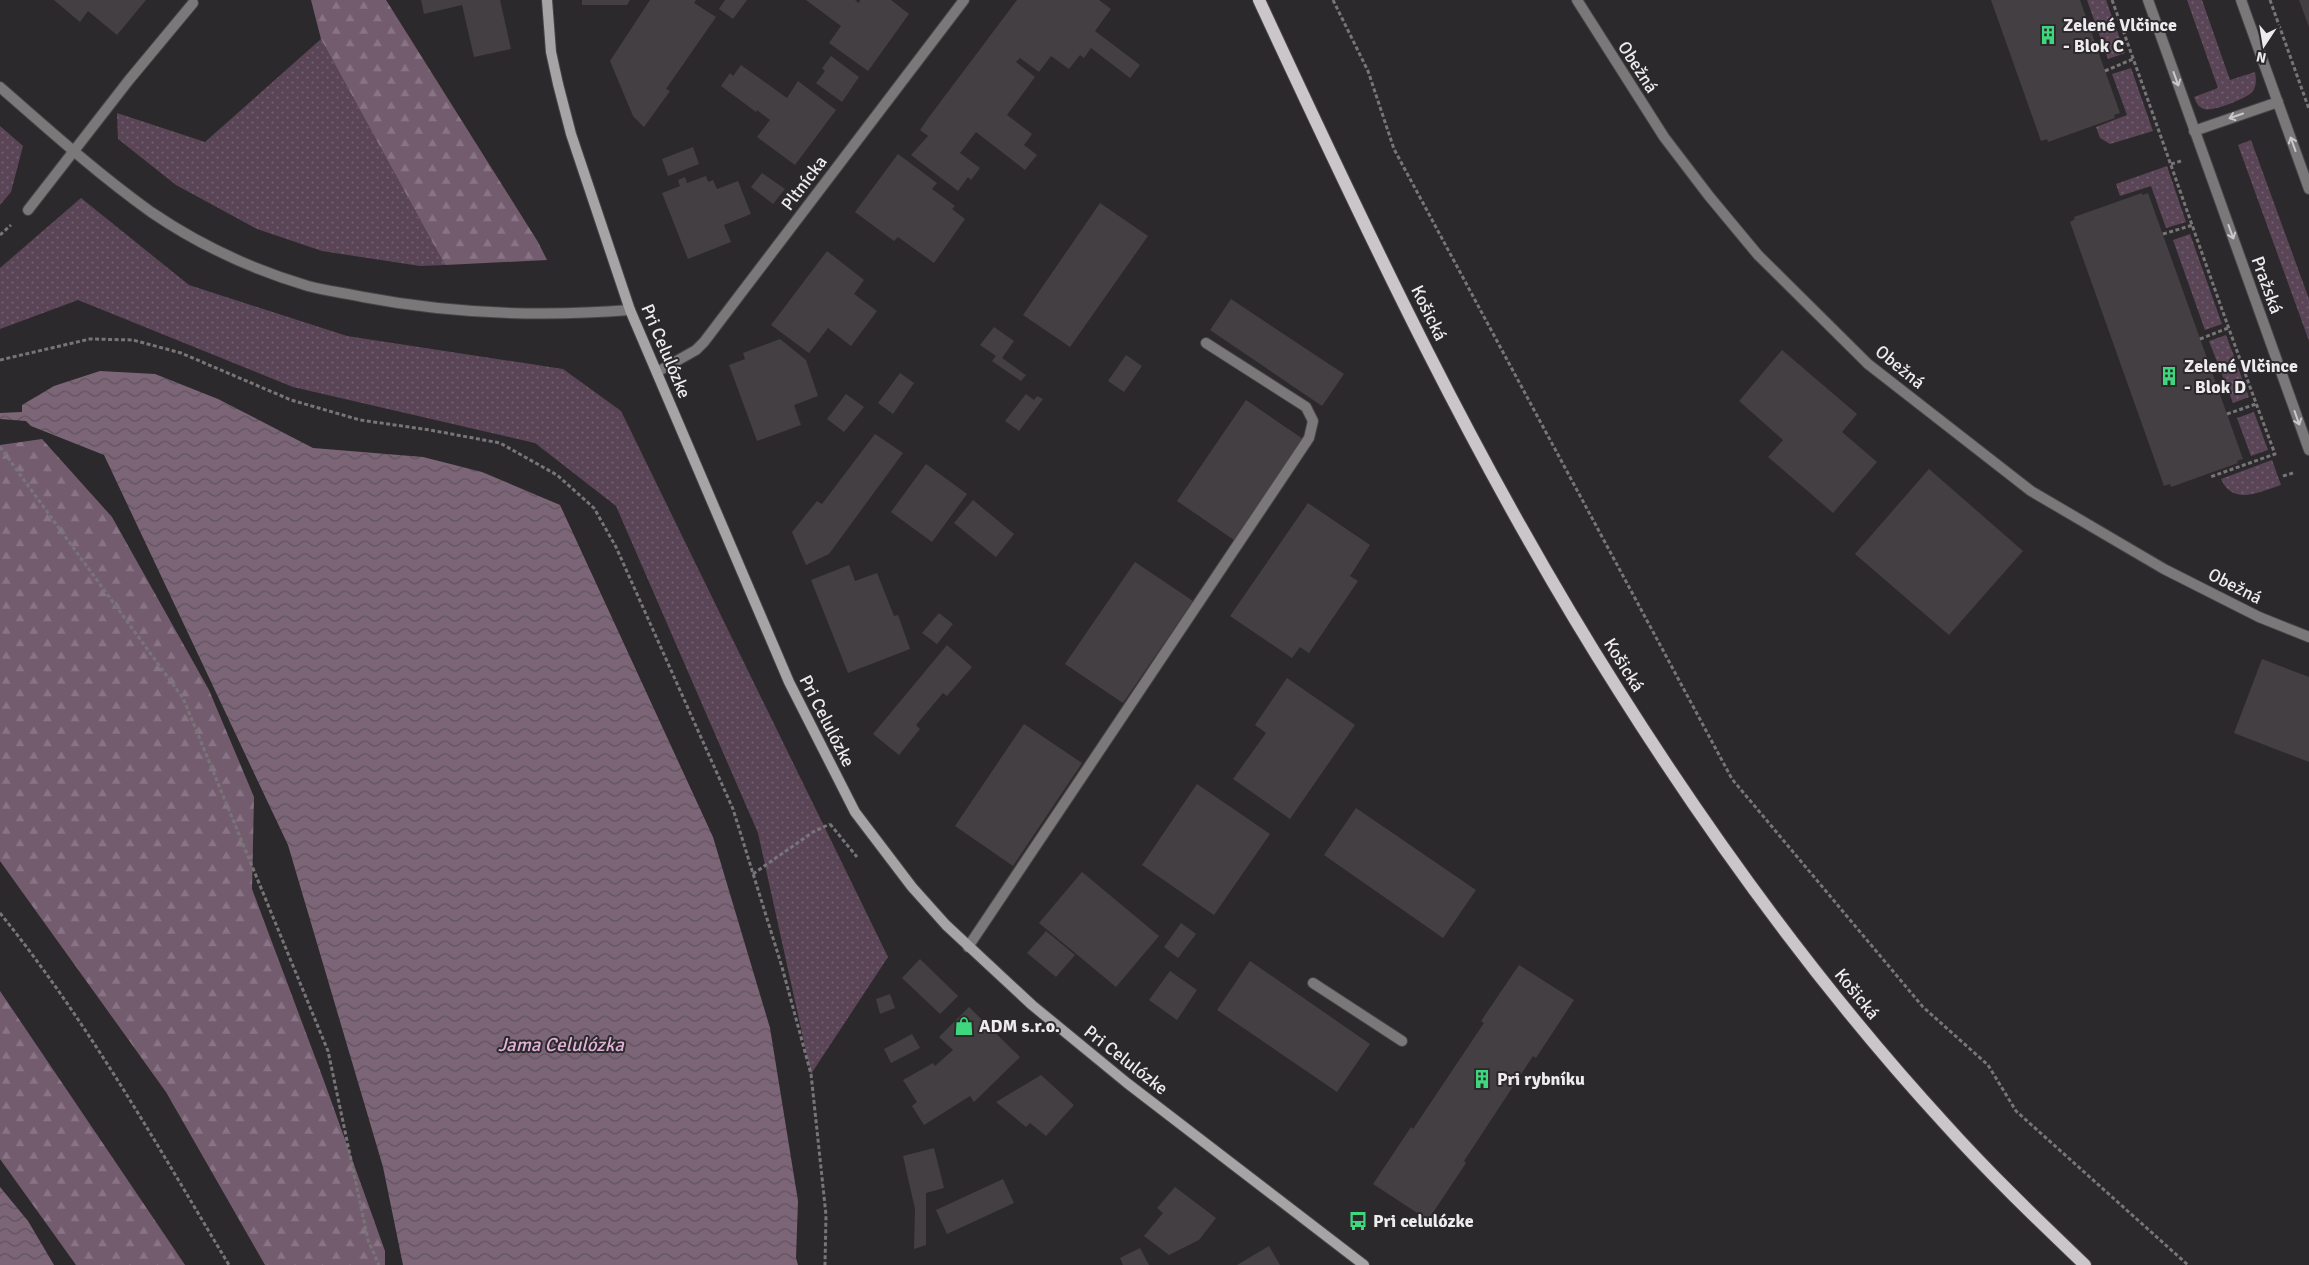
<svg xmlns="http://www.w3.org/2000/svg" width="2309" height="1265" font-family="Signika,sans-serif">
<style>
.grass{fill:url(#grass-dots)}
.forest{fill:url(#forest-firs)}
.water{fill:url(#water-waves)}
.building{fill:#433f42}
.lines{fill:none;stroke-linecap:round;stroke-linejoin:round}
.lane-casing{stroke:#474447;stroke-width:12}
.street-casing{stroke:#474447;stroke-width:12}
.secondary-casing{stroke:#474447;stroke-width:12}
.primary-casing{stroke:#474447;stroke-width:14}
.path{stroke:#787578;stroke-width:3;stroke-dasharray:4 2.5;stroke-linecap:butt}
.lane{stroke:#7a7879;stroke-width:10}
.street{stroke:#7a7879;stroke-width:10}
.secondary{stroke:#a7a4a6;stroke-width:10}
.primary{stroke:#cac6c9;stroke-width:12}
.oneway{stroke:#cac8ca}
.labels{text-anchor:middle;stroke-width:4;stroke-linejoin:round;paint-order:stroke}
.poi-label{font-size:18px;font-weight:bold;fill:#edebed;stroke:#2c292c;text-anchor:start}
.street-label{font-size:18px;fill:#edebed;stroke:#2c292c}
.water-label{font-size:19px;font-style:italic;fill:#e1b3d9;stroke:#2c292c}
</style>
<defs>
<pattern id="grass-dots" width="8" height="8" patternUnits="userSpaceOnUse" patternTransform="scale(1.25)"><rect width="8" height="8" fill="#5a4556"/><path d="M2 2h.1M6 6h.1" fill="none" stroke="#72606f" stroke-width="1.8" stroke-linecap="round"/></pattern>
<pattern id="forest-firs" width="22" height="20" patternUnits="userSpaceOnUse" patternTransform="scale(1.25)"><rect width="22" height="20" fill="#745c6f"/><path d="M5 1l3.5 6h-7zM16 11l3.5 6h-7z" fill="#887484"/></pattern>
<pattern id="water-waves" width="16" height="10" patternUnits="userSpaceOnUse" patternTransform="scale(1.25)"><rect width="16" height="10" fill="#7d6578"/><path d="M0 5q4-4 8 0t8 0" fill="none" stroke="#5f545d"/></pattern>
</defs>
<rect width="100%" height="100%" fill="#2c292c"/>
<g class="grass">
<path d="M 2087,0 L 2106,0 L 2125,53 L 2108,59 Z"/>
<path d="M 2187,0 L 2202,0 L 2230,80 L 2255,72 C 2256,78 2257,85 2253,91 C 2249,98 2212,112 2204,109 C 2198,107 2196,102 2194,97 L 2218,88 Z"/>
<path d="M 321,39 L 445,265 L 420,266 L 322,251 L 257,229 L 176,185 L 118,139 L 117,113 L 205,142 Z"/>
<path d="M 2131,68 L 2153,131 L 2110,144 L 2100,138 L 2096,127 L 2127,115 L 2112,74 Z"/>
<path d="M 0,126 L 23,146 L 11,192 L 0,205 Z"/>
<path d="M 2251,140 L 2309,299 L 2309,341 L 2238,145 Z"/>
<path d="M 2167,166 L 2186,222 L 2166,228 L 2151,186 L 2120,196 L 2116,184 Z"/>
<path d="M 81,198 L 189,285 L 347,336 L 563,369 L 621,411 L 888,957 L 811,1074 L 758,833 L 616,506 L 535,443 L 293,387 L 78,300 L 0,329 L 0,268 Z"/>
<path d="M 2190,234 L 2222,324 L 2205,330 L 2173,240 Z"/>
<path d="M 2226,335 L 2249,397 L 2233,403 L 2209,341 Z"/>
<path d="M 2254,412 L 2268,450 L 2251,456 L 2237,418 Z"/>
<path d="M 2272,460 L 2281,485 C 2259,492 2233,506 2221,479 Z"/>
</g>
<g class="forest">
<path d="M 311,0 L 386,0 L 538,242 L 547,260 L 445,265 L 321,39 Z"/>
<path d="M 42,439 L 112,517 L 209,690 L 254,797 L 252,889 L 324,1081 L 385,1251 L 385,1265 L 265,1265 L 166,1092 L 0,861 L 0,445 Z"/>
<path d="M 0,991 L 185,1265 L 76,1265 L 0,1159 Z"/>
</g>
<g class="water">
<path d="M 100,371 L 155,374 L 218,399 L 313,448 L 423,457 L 482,472 L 560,505 L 713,837 L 770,1028 L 798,1201 L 796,1258 L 798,1265 L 403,1265 L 383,1167 L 288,845 L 104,455 L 31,426 L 26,421 L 0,419 L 0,413 L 22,412 L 22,405 L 54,386 Z"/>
<path d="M 0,1187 L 28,1221 L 54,1265 L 0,1265 Z"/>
</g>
<g class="building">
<path d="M 54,0 L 146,0 L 117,35 L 88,11 L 80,22 Z"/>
<path d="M 421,0 L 500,0 L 511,49 L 474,57 L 462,5 L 424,14 Z"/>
<path d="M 582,0 L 630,0 L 627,5 L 582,5 Z"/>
<path d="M 650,0 L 696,0 L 694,3 L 716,17 L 666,89 L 670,91 L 644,127 L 633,116 L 610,61 Z"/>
<path d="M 725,0 L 747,0 L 733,19 L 719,9 Z"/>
<path d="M 806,0 L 855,0 L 859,3 L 860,0 L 891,0 L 909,14 L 868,71 L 829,43 L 841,26 Z"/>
<path d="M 1017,0 L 1099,0 L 1111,9 L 1095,31 L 1140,65 L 1130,78 L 1091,48 L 1084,58 L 1080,55 L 1069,69 L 1051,56 L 1039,72 L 1020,58 L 1016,62 L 1035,77 L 1007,115 L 1032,134 L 1024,145 L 1037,155 L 1025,170 L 976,132 L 960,153 L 980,168 L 971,180 L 968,177 L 958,191 L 911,155 L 928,136 L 920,130 L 929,117 Z"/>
<path d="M 1991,0 L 2080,0 L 2120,113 L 2114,115 L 2115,118 L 2048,142 L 2047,139 L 2041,141 Z"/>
<path d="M 2299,0 L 2309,0 L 2309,27 Z"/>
<path d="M 831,56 L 859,77 L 842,102 L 816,83 L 825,71 L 822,68 Z"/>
<path d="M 741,65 L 787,98 L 798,81 L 836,110 L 795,165 L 757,137 L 770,120 L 757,110 L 756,112 L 721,86 L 730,73 L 733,76 Z"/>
<path d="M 693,147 L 699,164 L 668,176 L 662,159 Z"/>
<path d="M 898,154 L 937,183 L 932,189 L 955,206 L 952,209 L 965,219 L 934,263 L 898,237 L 894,241 L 855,212 Z"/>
<path d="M 762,173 L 785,189 L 773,204 L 751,187 Z"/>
<path d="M 706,176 L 708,182 L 713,180 L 717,189 L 738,181 L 751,214 L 724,225 L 731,242 L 688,259 L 662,193 L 680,186 L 678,180 L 685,177 L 687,183 Z"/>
<path d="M 2142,193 L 2142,195 L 2148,193 L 2243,459 L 2237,461 L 2238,463 L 2171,487 L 2170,484 L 2164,486 L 2070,222 L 2075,219 L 2074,217 Z"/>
<path d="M 1100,203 L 1148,236 L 1070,347 L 1023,315 Z"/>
<path d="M 827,251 L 864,280 L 854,294 L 877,311 L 851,346 L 828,328 L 809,353 L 771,325 Z"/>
<path d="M 1231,299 L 1344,374 L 1322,406 L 1210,330 Z"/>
<path d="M 994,327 L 1014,341 L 1002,358 L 1026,375 L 1021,381 L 992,361 L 996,356 L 980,345 Z"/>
<path d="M 780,339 L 806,360 L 818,396 L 794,405 L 801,425 L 757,441 L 729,365 L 745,359 L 743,353 Z"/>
<path d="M 1782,350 L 1857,414 L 1842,432 L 1877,462 L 1833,513 L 1768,457 L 1783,440 L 1739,401 Z"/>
<path d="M 1126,355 L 1142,366 L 1124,392 L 1108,381 Z"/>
<path d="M 900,373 L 914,383 L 893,414 L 878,403 Z"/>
<path d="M 846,394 L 864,407 L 844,432 L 827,419 Z"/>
<path d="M 1026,394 L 1034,400 L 1037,396 L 1043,399 L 1019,431 L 1005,421 Z"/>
<path d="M 1246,400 L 1303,439 L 1234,540 L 1177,501 Z"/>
<path d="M 875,434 L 903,453 L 829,554 L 806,565 L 792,532 L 817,501 L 822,504 Z"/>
<path d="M 926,464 L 967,494 L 932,542 L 891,512 Z"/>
<path d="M 1929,469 L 2023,551 L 1949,635 L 1855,554 Z"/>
<path d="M 973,500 L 1014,534 L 996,557 L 954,523 Z"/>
<path d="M 1308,503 L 1370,545 L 1350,576 L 1358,581 L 1309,653 L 1300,647 L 1292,658 L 1230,616 Z"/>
<path d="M 1135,562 L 1193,601 L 1123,703 L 1065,664 Z"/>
<path d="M 849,565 L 855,581 L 877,573 L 894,616 L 898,615 L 910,649 L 848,673 L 811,580 Z"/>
<path d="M 939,613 L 953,624 L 937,644 L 922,633 Z"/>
<path d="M 947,645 L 972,667 L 947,696 L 943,693 L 916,725 L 920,729 L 899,755 L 873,734 Z"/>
<path d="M 2262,659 L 2309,677 L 2309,762 L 2234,733 Z"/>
<path d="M 1287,678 L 1355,725 L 1290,819 L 1233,779 L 1266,733 L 1255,725 Z"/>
<path d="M 1024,724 L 1082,763 L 1013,866 L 955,826 Z"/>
<path d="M 1197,784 L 1270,834 L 1214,915 L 1142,865 Z"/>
<path d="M 1356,808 L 1476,890 L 1443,938 L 1324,855 Z"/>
<path d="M 1082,872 L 1159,936 L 1116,987 L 1039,923 Z"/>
<path d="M 1181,923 L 1196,934 L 1178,958 L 1164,947 Z"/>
<path d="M 1046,931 L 1075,955 L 1056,977 L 1027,953 Z"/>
<path d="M 920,959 L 958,996 L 940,1014 L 902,978 Z"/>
<path d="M 1250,961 L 1370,1044 L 1337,1092 L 1217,1010 Z"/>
<path d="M 1519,965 L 1574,1000 L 1536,1058 L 1533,1056 L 1464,1161 L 1466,1163 L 1428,1220 L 1373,1184 L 1411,1127 L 1413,1129 L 1484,1023 L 1481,1021 Z"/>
<path d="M 1170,971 L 1197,990 L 1177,1020 L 1149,1000 Z"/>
<path d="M 890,994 L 895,1008 L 880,1014 L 876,999 Z"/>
<path d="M 969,1007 L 1020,1057 L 974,1102 L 970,1096 L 924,1125 L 912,1106 L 917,1102 L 903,1080 L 933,1063 L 935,1066 L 953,1050 L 939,1037 Z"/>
<path d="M 912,1034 L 920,1048 L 891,1063 L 884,1049 Z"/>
<path d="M 1041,1075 L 1074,1105 L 1046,1136 L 1030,1123 L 1026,1127 L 996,1102 Z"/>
<path d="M 934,1148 L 944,1188 L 926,1193 L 926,1245 L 914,1249 L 915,1209 L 903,1156 Z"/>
<path d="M 1003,1179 L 1014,1203 L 947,1234 L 936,1210 Z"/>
<path d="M 1175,1187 L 1216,1218 L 1199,1240 L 1169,1255 L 1144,1236 L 1163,1213 L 1157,1208 Z"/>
<path d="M 1269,1246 L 1280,1265 L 1237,1265 Z"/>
<path d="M 1140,1248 L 1149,1265 L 1123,1265 L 1120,1258 Z"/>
</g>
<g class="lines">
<g class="lane-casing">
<g id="lane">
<path d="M 28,210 L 129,80 L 193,3"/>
<path d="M 1313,983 L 1402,1041"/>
</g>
</g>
<g class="street-casing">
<g id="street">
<path d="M 1577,0 L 1664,137 L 1709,196 L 1758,255 L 1868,364 L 2031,491 L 2164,569 L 2259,617 L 2309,637"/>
<path d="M 2148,0 L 2309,450"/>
<path d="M 2241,0 L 2309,189"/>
<path d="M 0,87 C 49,130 98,174 151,212 C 198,244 254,270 308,286 C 326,291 345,293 363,297 C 452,314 540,317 630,310"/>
<path d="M 2194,131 L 2278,102"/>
<path d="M 657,372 L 696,350 L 704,342 L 964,0"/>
<path d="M 968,947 L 1309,438 L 1313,421 L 1306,407 L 1206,343"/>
</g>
</g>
<g class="secondary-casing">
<path id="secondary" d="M 547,0 L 551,52 L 558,84 L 571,134 L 630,310 L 789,682 L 855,812 L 912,887 L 946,925 L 1032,1005 L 1127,1083 L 1364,1265"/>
</g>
<g class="primary-casing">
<path id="primary" d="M 1259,0 C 1368,235 1480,473 1619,691 C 1715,843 1823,991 1945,1124 C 1989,1173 2037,1219 2085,1265"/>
</g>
<g class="path">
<path d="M 1333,0 L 1368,71 L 1394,149 L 1732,779 L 1923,1007 L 1988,1065 L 2016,1111 L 2188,1265"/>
<path d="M 2112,0 C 2167,151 2218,303 2275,454 L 2210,477"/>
<path d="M 2270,0 L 2309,109"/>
<path d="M 2105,71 L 2133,59"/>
<path d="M 2171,164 L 2181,161"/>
<path d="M 2163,234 L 2193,225"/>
<path d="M 0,235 L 11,225"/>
<path d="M 2200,339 L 2228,328"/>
<path d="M 0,360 L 90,339 L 133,340 L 181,353 L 291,400 L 360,420 L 430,430 L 500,443 L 557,475 L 594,508 L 616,547 L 733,809 L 782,967 L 811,1074 L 826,1215 L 825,1265"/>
<path d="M 2227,414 L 2256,404"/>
<path d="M 0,447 L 183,698 L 328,1051 L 368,1240 L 379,1265"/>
<path d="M 2283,476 L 2293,473"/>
<path d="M 830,824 L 857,857"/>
<path d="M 753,874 L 813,832 L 830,824"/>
<path d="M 0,913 C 88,1022 157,1145 229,1265"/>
</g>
<use href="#lane" class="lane"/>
<use href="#street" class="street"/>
<use href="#secondary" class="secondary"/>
<use href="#primary" class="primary"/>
</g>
<defs><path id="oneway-shaft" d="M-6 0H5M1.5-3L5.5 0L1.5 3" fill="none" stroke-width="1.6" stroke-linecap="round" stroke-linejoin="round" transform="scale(1.25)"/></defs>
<g class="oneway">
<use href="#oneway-shaft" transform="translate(2176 79) rotate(70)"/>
<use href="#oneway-shaft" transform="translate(2236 116) rotate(161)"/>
<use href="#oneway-shaft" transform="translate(2293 144) rotate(-110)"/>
<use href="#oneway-shaft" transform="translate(2231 232) rotate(70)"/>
<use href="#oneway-shaft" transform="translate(2297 418) rotate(70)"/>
</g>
<defs>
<g id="building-bare" transform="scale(1.5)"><path d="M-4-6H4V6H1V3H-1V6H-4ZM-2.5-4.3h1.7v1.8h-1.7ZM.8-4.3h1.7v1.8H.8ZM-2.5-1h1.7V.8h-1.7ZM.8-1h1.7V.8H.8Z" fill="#3fd77d" stroke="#2c292c" stroke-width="2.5" paint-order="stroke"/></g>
<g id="shop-bare" transform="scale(1.5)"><path d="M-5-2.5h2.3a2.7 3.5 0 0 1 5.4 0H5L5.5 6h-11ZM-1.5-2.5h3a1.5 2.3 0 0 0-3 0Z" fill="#3fd77d" stroke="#2c292c" stroke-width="2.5" paint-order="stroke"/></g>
<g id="bus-bare" transform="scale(1.5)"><path d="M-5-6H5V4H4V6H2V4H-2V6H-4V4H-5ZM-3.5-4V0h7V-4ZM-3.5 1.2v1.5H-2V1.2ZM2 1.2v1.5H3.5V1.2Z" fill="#3fd77d" stroke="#2c292c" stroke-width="2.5" paint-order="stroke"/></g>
</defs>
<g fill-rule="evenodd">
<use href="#building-bare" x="2048" y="35"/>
<use href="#building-bare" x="2169" y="376"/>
<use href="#shop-bare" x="964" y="1026"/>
<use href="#building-bare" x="1482" y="1079"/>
<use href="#bus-bare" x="1358" y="1221"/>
</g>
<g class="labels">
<g class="poi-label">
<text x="2063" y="31">Zelené Vlčince<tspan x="2063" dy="21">- Blok C</tspan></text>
<text x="2184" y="372">Zelené Vlčince<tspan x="2184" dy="21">- Blok D</tspan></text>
<text x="979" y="1032">ADM s.r.o.</text>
<text x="1497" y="1085">Pri rybníku</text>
<text x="1373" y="1227">Pri celulózke</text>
</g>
<g class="street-label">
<text transform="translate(1638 67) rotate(57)" y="6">Obežná</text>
<text transform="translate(804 183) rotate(-53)" y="6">Pltnícka</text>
<text transform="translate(2267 285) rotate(70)" y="6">Pražská</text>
<text transform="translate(1429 313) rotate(64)" y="6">Košická</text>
<text transform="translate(666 351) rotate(67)" y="6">Pri Celulózke</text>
<text transform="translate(1900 367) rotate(39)" y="6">Obežná</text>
<text transform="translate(2235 586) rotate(27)" y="6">Obežná</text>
<text transform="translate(1624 665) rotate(58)" y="6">Košická</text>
<text transform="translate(827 721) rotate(63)" y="6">Pri Celulózke</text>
<text transform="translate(1857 994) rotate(51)" y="6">Košická</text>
<text transform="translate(1126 1060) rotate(38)" y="6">Pri Celulózke</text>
</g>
<g class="water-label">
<text x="561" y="1051">Jama Celulózka</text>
</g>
</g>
<g transform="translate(2264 45) rotate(192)" stroke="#2c292c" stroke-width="4" paint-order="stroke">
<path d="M0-4L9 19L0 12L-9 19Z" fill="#edebed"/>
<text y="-8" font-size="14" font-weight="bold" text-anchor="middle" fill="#edebed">N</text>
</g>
</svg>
